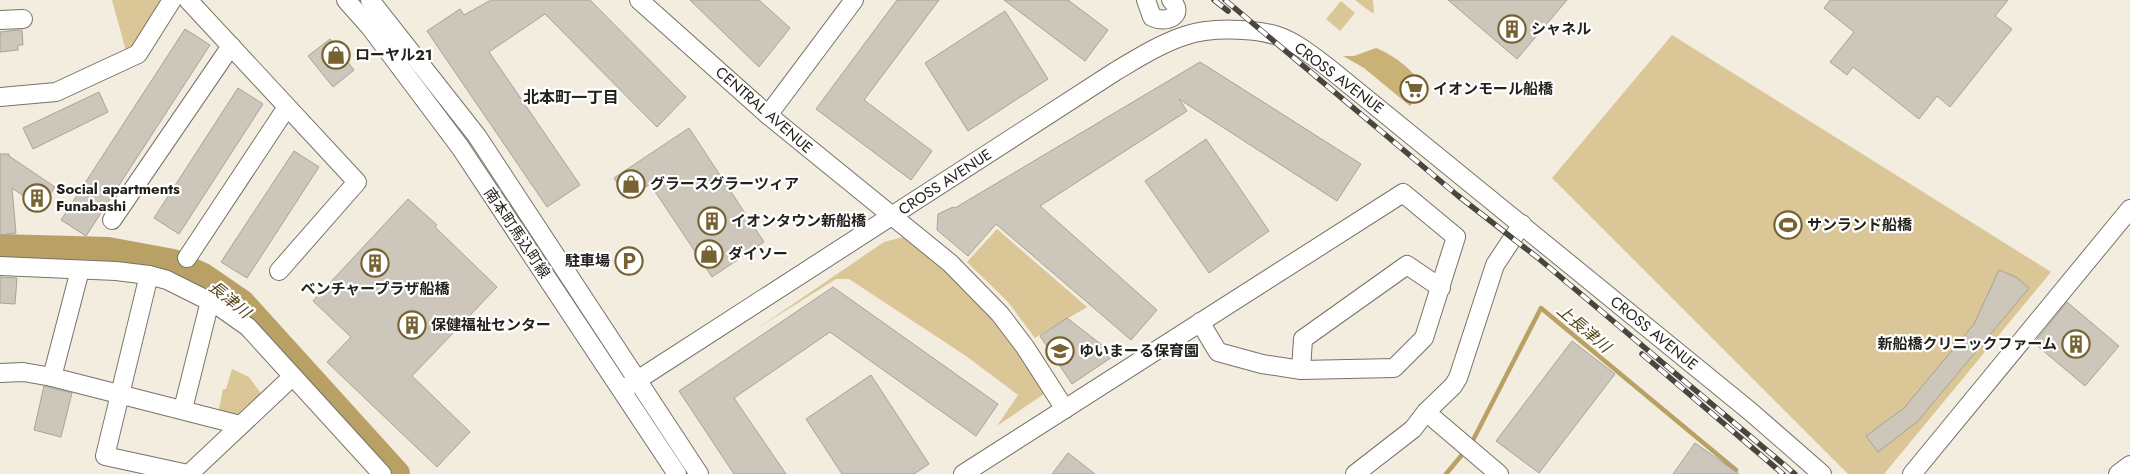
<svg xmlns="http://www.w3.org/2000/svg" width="2130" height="474" font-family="Jost,'Noto Sans JP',sans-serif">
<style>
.green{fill:#dac696}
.forest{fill:#cab276}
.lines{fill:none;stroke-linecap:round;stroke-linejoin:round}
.stream{stroke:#b9a166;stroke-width:4.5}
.river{stroke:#b9a166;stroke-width:28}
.building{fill:#ccc7ba;stroke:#a8a397}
.minor-casing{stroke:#777367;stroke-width:20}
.minor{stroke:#fff;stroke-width:18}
.rail-casing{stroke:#494640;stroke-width:5.5}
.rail{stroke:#fff;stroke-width:4;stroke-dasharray:11;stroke-linecap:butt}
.labels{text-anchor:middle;stroke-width:4.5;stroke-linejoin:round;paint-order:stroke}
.poi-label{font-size:15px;font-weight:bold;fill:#24221d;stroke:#fff;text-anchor:start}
.street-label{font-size:15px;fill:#24221d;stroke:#fff}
.neighbourhood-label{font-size:16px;font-weight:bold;fill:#24221d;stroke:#fff}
.water-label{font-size:16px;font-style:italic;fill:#564415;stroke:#fff}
</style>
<rect width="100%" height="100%" fill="#f3ede0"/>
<g class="green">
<path d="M 112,0 L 167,0 L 137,47 L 126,51 Z"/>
<path d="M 1355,0 L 1373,0 L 1374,12 L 1372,13 Z"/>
<path d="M 1341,1 L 1355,13 L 1340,31 L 1326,19 Z"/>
<path d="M 1672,35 L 2051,272 L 1884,474 L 1848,474 L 1552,178 Z"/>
<path d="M 997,229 L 1087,307 L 1035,338 L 1008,302 L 967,262 Z"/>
<path d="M 907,236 L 991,314 L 1047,392 L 997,426 L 1018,395 L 966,356 L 849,279 L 836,279 L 755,330 L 884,242 Z"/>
<path d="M 232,369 L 249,377 L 262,395 L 241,422 L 218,414 L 223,389 L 226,389 Z"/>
</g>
<path class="forest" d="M 1376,48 C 1388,52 1417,71 1419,84 C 1420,93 1415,100 1410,106 L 1364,68 L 1343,56 L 1354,56 Z"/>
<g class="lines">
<g class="stream">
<path d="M 1471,444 L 1541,308 L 1736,470"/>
<path d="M 1446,474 L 1466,450"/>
</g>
<path class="river" d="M 0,248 L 108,251 L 173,263 L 203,277 L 241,303 L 396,474"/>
</g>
<g class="building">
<path d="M 491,0 L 590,0 L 686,97 L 657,127 L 545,14 L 489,52 L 580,185 L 547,207 L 427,31 L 460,9 L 464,15 Z"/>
<path d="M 690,0 L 759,0 L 790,28 L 759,67 Z"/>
<path d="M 897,0 L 939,0 L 864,100 L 932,151 L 911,180 L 816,109 Z"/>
<path d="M 1004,0 L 1068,0 L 1108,30 L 1085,61 Z"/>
<path d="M 1448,0 L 1567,0 L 1517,59 Z"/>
<path d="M 1830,0 L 2008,0 L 1995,16 L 2012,29 L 1950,107 L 1937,96 L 1919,119 L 1853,67 L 1847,75 L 1830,62 L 1854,32 L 1824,8 Z"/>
<path d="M 1005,11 L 1048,79 L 968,131 L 925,63 Z"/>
<path d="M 185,29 L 210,45 L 86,236 L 61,220 Z"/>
<path d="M 17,30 L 22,30 L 23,45 L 18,45 L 18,50 L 0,52 L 0,32 Z"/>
<path d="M 330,39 L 354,70 L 333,87 L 308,56 Z"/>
<path d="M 1200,62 L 1361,164 L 1337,201 L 1179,99 L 1187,111 L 1040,206 L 1157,310 L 1131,340 L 996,224 L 968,256 L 937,230 L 938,214 L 953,207 L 955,208 Z"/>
<path d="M 238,88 L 263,104 L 179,234 L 154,218 Z"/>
<path d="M 99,92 L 108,112 L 33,149 L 23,128 Z"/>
<path d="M 689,128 L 764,242 L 712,277 L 650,184 L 628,199 L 614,178 Z"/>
<path d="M 1206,139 L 1269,231 L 1209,273 L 1145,181 Z"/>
<path d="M 294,151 L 319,167 L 247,278 L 221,262 Z"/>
<path d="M 0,154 L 9,154 L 9,156 L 55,187 L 41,208 L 12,188 L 16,233 L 0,235 Z"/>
<path d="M 408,199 L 437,225 L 435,227 L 497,287 L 412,376 L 470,432 L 437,467 L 327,362 L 351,337 L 313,301 Z"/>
<path d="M 1999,270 L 2016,277 L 2029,288 L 1918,421 L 1878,452 L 1866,436 L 1904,408 L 1974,324 Z"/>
<path d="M 0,277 L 17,278 L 15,304 L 0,303 Z"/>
<path d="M 833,287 L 998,404 L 976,436 L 830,332 L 734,398 L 786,474 L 734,474 L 679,391 Z"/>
<path d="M 2067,302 L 2119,346 L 2085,386 L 2034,343 Z"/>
<path d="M 1067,318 L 1115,355 L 1072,384 L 1040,336 Z"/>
<path d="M 1572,341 L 1615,374 L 1539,473 L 1496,441 Z"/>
<path d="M 871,375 L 929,464 L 914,474 L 842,474 L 806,419 Z"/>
<path d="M 44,386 L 72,393 L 61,437 L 34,430 Z"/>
<path d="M 1695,443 L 1739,474 L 1673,474 Z"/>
<path d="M 1068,453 L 1095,474 L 1052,474 Z"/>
</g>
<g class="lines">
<g class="minor-casing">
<g id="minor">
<path d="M 188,0 L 357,182 L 279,271"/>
<path d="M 346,0 L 370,27 L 460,147 L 677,474"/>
<path d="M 370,0 L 477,136 L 699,474"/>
<path d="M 639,0 L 768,115 L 950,263 L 1000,314 L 1025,347 L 1065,409"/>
<path d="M 1146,0 L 1152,17 C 1167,24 1186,15 1171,0"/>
<path d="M 0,20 L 23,19"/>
<path d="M 0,97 L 56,92 L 138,54 L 172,0"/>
<path d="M 768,115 L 854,0"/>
<path d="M 112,220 L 231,46"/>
<path d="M 187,258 L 287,107"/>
<path d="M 0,266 L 116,271 L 149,275 L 167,280 L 217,305 L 248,327 L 382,474"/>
<path d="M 149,275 L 105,456 L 188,474"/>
<path d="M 1301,370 L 1303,339 L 1407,265 L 1441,288"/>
<path d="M 0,373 L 23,372 L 52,377 L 240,425"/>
<path d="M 52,377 L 80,270"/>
<path d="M 622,390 L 1116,71 C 1138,58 1160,44 1184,36 C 1209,27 1253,28 1278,36 C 1298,43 1314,57 1330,69 L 1751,412 L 1822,474"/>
<path d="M 183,409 L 210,301"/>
<path d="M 1426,412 L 1499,474"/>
<path d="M 189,474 L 292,377"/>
<path d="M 963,474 L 1403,193 L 1456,237 L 1424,338 L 1394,368 L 1301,370 L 1262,364 L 1218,352 L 1200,322"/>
<path d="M 1355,474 L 1413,429 L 1426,412 L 1453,386 L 1458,378 L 1495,265 L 1522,224"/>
<path d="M 1912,474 L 2130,209"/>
<path d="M 2118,474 L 2130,465"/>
</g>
</g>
<use href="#minor" class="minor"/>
<g class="rail-casing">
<g id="rail">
<path d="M 1214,0 L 1228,11"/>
<path d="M 1225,0 L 1457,195 L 1538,258 L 1795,474"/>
<path d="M 1642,354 L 1783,474"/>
</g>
</g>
<use href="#rail" class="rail"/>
</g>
<defs>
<g id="building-ring" transform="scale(1.4375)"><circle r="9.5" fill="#fff" stroke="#766331" stroke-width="1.5"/><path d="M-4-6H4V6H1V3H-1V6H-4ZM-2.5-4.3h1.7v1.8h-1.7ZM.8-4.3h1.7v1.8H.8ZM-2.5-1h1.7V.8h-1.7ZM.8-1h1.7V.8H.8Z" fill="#766331"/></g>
<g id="shop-ring" transform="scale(1.4375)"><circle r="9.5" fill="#fff" stroke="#766331" stroke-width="1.5"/><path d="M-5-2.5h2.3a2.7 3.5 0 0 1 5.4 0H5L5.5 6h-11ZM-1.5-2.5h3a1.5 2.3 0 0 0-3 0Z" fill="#766331"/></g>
<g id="supermarket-ring" transform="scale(1.4375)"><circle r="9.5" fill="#fff" stroke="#766331" stroke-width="1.5"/><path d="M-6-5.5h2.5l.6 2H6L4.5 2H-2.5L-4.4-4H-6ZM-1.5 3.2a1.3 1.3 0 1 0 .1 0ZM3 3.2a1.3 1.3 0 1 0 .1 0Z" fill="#766331"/></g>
<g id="stadium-ring" transform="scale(1.4375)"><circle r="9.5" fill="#fff" stroke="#766331" stroke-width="1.5"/><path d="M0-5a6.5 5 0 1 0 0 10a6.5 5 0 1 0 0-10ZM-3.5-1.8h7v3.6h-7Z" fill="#766331"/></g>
<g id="parking-ring" transform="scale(1.4375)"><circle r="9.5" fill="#fff" stroke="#766331" stroke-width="1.5"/><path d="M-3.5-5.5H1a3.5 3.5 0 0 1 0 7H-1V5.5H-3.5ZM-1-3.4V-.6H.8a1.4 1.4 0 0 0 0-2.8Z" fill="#766331"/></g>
<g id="school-ring" transform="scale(1.4375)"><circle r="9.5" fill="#fff" stroke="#766331" stroke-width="1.5"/><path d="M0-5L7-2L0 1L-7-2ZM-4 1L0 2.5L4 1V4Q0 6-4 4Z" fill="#766331"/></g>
</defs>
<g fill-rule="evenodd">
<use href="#building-ring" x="1512" y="29"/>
<use href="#shop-ring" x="336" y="55"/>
<use href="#supermarket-ring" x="1414" y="89"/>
<use href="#shop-ring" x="631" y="184"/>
<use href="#building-ring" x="37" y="198"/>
<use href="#building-ring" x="712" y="221"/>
<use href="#stadium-ring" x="1788" y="225"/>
<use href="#shop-ring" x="709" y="254"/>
<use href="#parking-ring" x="629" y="261"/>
<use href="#building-ring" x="375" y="263"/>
<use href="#building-ring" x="412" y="325"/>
<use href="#building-ring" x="2076" y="344"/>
<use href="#school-ring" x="1060" y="351"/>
</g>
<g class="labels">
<g class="poi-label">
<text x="1531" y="34">シャネル</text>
<text x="355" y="60">ローヤル21</text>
<text x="1433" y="94">イオンモール船橋</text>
<text x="650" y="189">グラースグラーツィア</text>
<text x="56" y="194">Social apartments<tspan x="56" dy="17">Funabashi</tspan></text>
<text x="731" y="226">イオンタウン新船橋</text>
<text x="1807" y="230">サンランド船橋</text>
<text x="728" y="259">ダイソー</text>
<text x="610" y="266" text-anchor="end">駐車場</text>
<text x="375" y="294" text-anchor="middle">ベンチャープラザ船橋</text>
<text x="431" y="330">保健福祉センター</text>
<text x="2057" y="349" text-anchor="end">新船橋クリニックファーム</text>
<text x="1079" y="356">ゆいまーる保育園</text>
</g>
<g class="street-label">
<text transform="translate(1339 78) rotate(37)" y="5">CROSS AVENUE</text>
<text transform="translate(764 110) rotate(41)" y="5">CENTRAL AVENUE</text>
<text transform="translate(945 182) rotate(-33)" y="5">CROSS AVENUE</text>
<text transform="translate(517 233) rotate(56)" y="5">南本町馬込町線</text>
<text transform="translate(1654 333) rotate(39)" y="5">CROSS AVENUE</text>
</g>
<g class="neighbourhood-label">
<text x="571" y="103">北本町一丁目</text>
</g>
<g class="water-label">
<text transform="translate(230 299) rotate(39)" y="6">長津川</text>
<text transform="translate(1584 328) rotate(40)" y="6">上長津川</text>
</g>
</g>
</svg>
